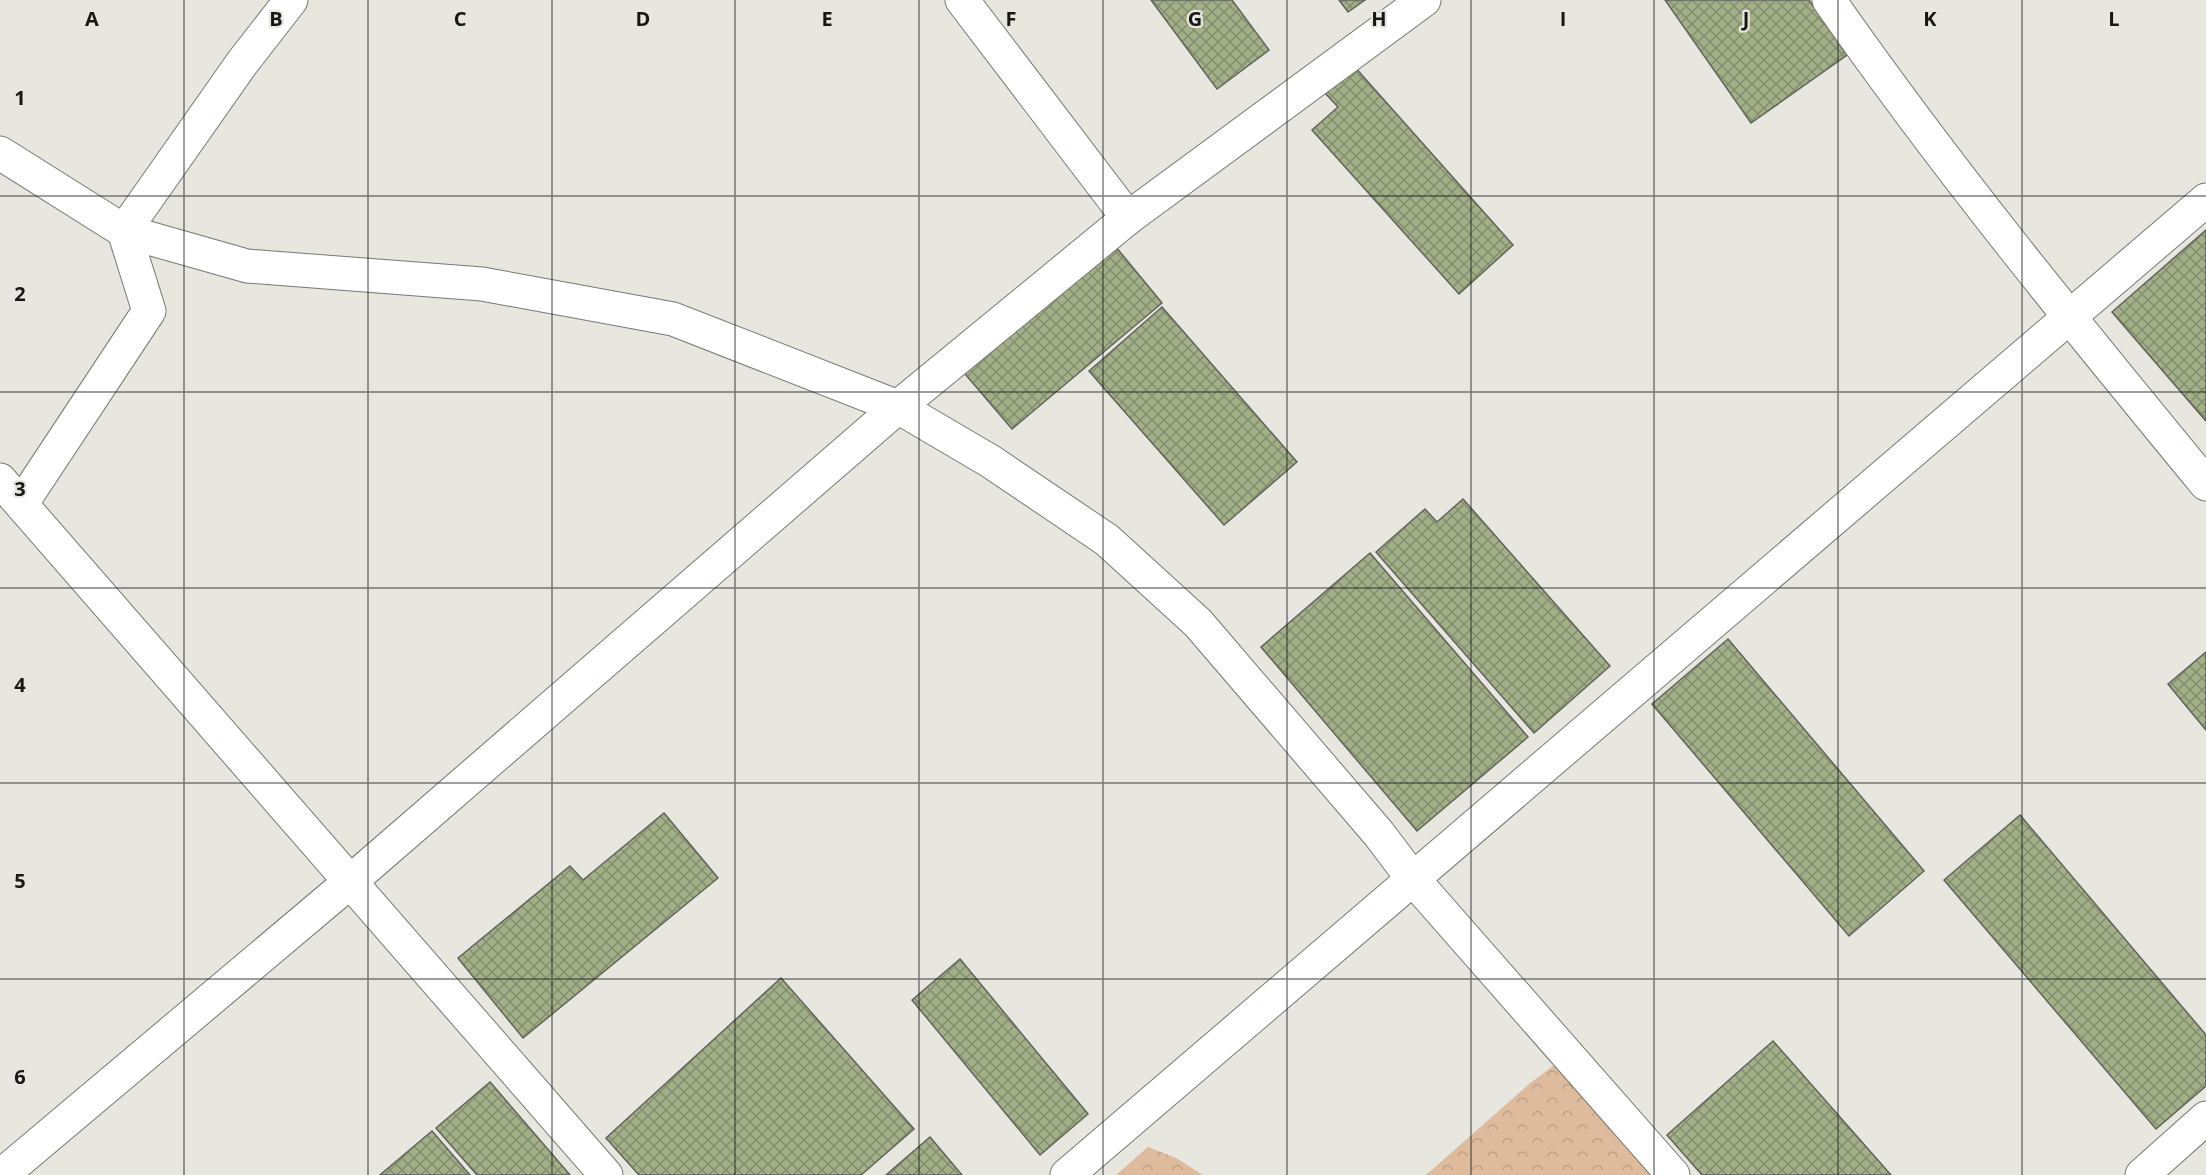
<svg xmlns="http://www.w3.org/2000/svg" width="2206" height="1175" font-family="'Open Sans',sans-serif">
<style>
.forest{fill:url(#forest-crowns)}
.building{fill:url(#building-cross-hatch);stroke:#61635d;stroke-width:1.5}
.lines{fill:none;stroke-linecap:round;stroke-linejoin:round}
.street-casing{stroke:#787871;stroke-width:35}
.secondary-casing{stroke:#787871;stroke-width:35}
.street{stroke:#fff;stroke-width:33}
.secondary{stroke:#fff;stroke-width:33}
.grid{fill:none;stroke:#171715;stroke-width:1.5;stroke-opacity:0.55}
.grid-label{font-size:20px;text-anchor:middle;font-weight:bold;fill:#171715;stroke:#e7e7e0;stroke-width:4.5;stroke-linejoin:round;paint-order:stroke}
</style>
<defs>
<pattern id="forest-crowns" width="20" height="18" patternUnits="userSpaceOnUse" patternTransform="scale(1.5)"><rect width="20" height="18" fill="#debb9d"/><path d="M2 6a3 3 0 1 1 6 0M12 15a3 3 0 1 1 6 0" fill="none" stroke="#bea086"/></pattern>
<pattern id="building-cross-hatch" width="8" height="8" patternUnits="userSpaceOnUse" patternTransform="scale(1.5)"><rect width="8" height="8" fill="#a1b087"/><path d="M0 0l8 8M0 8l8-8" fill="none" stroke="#828e6d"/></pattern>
</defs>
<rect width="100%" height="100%" fill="#e7e7e0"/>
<g class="forest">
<path d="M 1557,1063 L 1656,1175 L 1426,1175 L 1529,1084 Z"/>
<path d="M 1148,1147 L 1176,1158 L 1203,1175 L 1116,1175 Z"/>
</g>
<g class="building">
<path d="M 1151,0 L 1232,0 L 1269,50 L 1217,89 Z"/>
<path d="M 1339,0 L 1365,0 L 1348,12 Z"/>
<path d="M 1665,0 L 1809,0 L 1847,55 L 1751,123 Z"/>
<path d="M 1353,65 L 1513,245 L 1459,294 L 1312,130 L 1338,107 L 1324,92 Z"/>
<path d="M 2206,230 L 2206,421 L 2112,312 Z"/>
<path d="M 1111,241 L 1162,303 L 1012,429 L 960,368 Z"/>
<path d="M 1162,307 L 1297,462 L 1224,525 L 1089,371 Z"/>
<path d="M 1463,499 L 1610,666 L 1534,733 L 1376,552 L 1425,509 L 1437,522 Z"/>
<path d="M 1370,553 L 1528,737 L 1417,831 L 1261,647 Z"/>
<path d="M 1728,639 L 1924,871 L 1849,936 L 1652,704 Z"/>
<path d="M 2206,652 L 2206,730 L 2168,684 Z"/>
<path d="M 664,813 L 718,878 L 523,1038 L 458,958 L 570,866 L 583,880 Z"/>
<path d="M 2020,815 L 2206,1035 L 2206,1086 L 2156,1129 L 1944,880 Z"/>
<path d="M 960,959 L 1088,1114 L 1040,1155 L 912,1000 Z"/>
<path d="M 781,978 L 914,1129 L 861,1175 L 639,1175 L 606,1138 Z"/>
<path d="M 1773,1041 L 1891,1175 L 1702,1175 L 1667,1135 Z"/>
<path d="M 490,1082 L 570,1175 L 477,1175 L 436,1128 Z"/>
<path d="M 432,1131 L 470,1175 L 380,1175 Z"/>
<path d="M 930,1137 L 962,1175 L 886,1175 Z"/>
</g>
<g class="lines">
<g class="street-casing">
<g id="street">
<path d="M 962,0 L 1128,218"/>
<path d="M 1829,0 C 1946,168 2076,326 2206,484"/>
<path d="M 0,153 L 124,231 L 247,266 L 482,284 L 673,319 L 898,407 L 990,461 L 1107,540 L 1198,623 L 1379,834 L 1413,879 L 1673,1175"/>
<path d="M 124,231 L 242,63 L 291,0"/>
<path d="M 0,480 L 606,1175"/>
<path d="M 22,503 L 149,311 L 124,231"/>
<path d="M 2,1175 L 351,881 L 898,407 L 1128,218 L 1424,0"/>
<path d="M 2142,1175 L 2206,1118"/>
</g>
</g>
<g class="secondary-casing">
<path id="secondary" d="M 1067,1175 L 2206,200"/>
</g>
<use href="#street" class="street"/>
<use href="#secondary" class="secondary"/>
</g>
<path class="grid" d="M 184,0 L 184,1175M 368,0 L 368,1175M 552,0 L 552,1175M 735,0 L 735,1175M 919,0 L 919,1175M 1103,0 L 1103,1175M 1287,0 L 1287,1175M 1471,0 L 1471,1175M 1654,0 L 1654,1175M 1838,0 L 1838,1175M 2022,0 L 2022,1175M 0,196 L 2206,196M 0,392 L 2206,392M 0,588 L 2206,588M 0,783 L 2206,783M 0,979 L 2206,979"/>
<g class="grid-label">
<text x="92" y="26">A</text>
<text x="276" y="26">B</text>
<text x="460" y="26">C</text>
<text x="643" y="26">D</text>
<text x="827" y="26">E</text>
<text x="1011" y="26">F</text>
<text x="1195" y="26">G</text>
<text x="1379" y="26">H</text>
<text x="1563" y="26">I</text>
<text x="1746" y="26">J</text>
<text x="1930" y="26">K</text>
<text x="2114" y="26">L</text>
<text x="20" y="105">1</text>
<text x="20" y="301">2</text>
<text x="20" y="496">3</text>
<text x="20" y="692">4</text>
<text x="20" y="888">5</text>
<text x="20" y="1084">6</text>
</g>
</svg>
